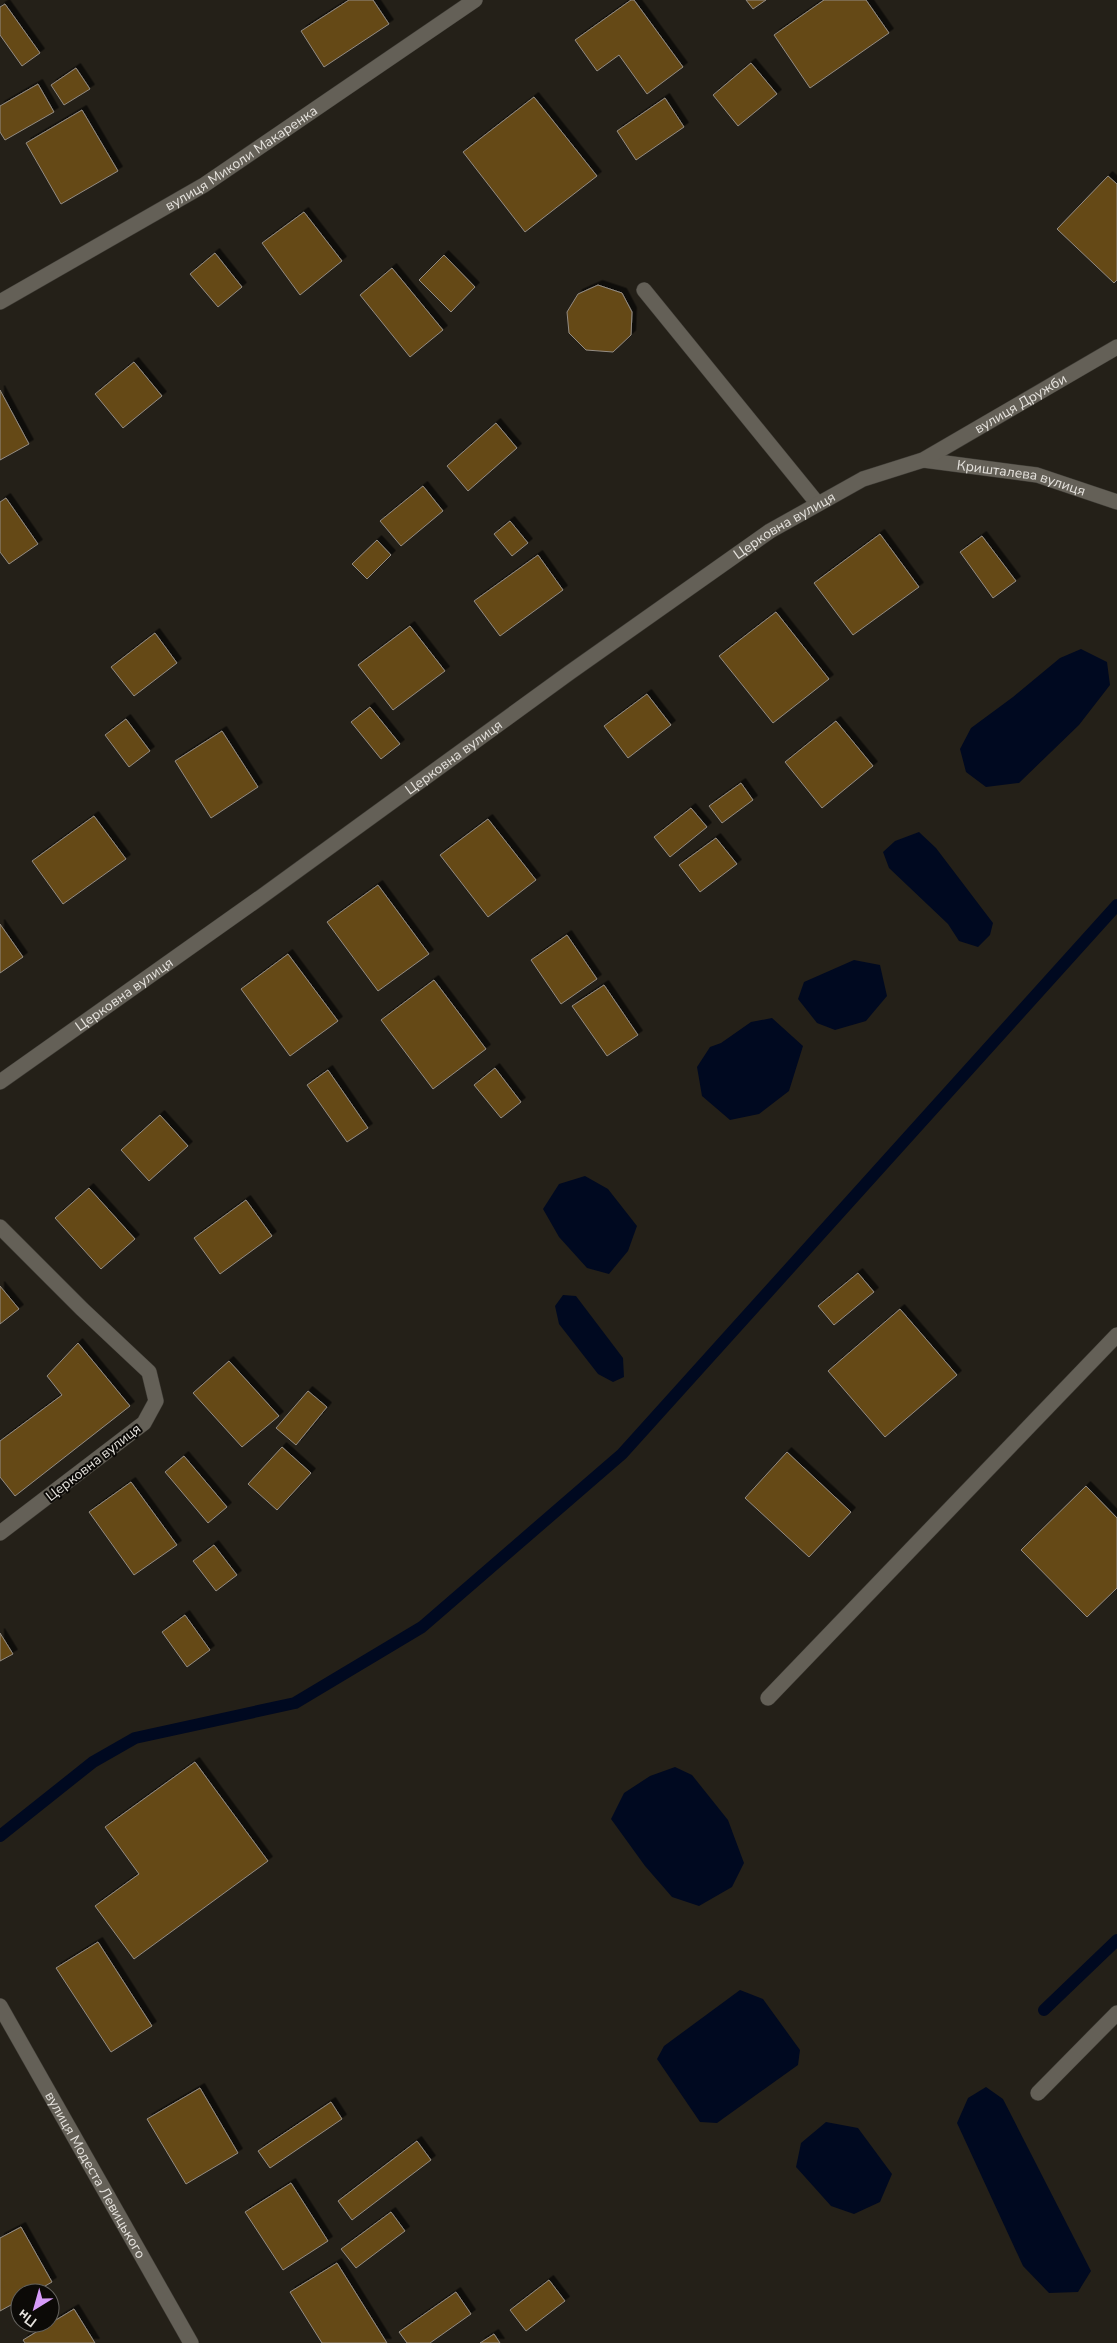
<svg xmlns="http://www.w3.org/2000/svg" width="1117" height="2343" font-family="'Nunito Sans',sans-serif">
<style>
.water{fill:#000920}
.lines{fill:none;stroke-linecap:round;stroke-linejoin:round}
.stream{stroke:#000920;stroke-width:12}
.building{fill:#654819;stroke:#938c83;filter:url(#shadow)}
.minor-casing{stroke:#3d3a34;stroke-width:16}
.minor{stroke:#646057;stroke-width:15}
.labels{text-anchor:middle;stroke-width:4;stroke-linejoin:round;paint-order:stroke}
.street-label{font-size:14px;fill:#e6e3de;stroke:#0c0a07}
</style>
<defs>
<filter id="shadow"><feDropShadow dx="4.5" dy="-4.5" stdDeviation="0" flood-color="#0009"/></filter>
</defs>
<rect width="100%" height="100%" fill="#242018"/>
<g class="water">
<path d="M 1081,649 L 1107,662 L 1110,685 L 1079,725 L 1019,783 L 986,787 L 966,772 L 960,749 L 971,728 L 1013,697 L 1060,658 Z"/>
<path d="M 919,832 L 936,848 L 993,923 L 990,935 L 978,947 L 959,941 L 948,924 L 889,868 L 883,852 L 895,841 Z"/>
<path d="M 854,960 L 880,965 L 887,996 L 866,1021 L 835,1030 L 817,1023 L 798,999 L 804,982 Z"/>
<path d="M 772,1018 L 803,1046 L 789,1091 L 759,1114 L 730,1120 L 702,1096 L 697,1067 L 710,1047 L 721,1043 L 751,1022 Z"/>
<path d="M 585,1176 L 608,1189 L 637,1226 L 628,1251 L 609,1274 L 587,1268 L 559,1237 L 543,1209 L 559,1184 Z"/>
<path d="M 563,1295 L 576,1296 L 623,1358 L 624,1377 L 613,1382 L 598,1374 L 559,1324 L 555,1306 Z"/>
<path d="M 675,1767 L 692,1775 L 728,1820 L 744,1863 L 732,1887 L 699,1906 L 672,1897 L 645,1866 L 611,1819 L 624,1793 L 650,1776 Z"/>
<path d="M 740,1990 L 763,1999 L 800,2050 L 798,2065 L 717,2123 L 700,2122 L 657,2059 L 664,2046 Z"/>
<path d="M 986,2087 L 1003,2099 L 1091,2271 L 1078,2292 L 1049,2293 L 1023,2266 L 957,2123 L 968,2098 Z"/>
<path d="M 826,2122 L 858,2128 L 892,2174 L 880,2202 L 854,2214 L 831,2206 L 796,2167 L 801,2143 Z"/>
</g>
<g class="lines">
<g class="stream">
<path d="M 0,1836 L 93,1762 L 135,1738 L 295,1703 L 422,1627 L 622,1454 L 1117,905"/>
<path d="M 1044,2010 L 1117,1940"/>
</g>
</g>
<g class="building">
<path d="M 349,0 L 373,0 L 389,24 L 324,67 L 301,31 Z"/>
<path d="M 631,0 L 634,0 L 683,67 L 647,94 L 619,55 L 597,71 L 575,40 Z"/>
<path d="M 746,0 L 766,0 L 753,9 Z"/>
<path d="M 824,0 L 866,0 L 889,33 L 810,88 L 774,35 Z"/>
<path d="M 5,4 L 40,53 L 22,66 L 0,35 L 0,7 Z"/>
<path d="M 751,63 L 777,94 L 738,126 L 713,95 Z"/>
<path d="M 76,68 L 90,89 L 64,105 L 51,85 Z"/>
<path d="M 38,84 L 54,112 L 5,140 L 0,132 L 0,106 Z"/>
<path d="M 534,97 L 597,176 L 525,232 L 463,152 Z"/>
<path d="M 665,98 L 684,127 L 636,160 L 617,131 Z"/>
<path d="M 82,110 L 118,171 L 61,204 L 26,143 Z"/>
<path d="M 1108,176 L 1117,184 L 1117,280 L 1114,283 L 1057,229 Z"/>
<path d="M 304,212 L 342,261 L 300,295 L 262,243 Z"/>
<path d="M 215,253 L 242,287 L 218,307 L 190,274 Z"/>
<path d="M 444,255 L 475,287 L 451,312 L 419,280 Z"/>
<path d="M 392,268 L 443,330 L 410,357 L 360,295 Z"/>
<path d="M 598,285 L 622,293 L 632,312 L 631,335 L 613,352 L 586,350 L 569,333 L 567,312 L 578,294 Z"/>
<path d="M 134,362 L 162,396 L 123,428 L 95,394 Z"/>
<path d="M 0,390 L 29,444 L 0,460 Z"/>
<path d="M 496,423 L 517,448 L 468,491 L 447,466 Z"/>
<path d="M 423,486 L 443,511 L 401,546 L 380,521 Z"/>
<path d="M 6,498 L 38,544 L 9,564 L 0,552 L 0,502 Z"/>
<path d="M 510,521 L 528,543 L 512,556 L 494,534 Z"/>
<path d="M 880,534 L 919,587 L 853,635 L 814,583 Z"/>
<path d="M 982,536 L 1016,581 L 993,598 L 960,552 Z"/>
<path d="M 377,540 L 391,555 L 367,579 L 352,564 Z"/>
<path d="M 538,555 L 563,590 L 500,636 L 474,601 Z"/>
<path d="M 776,612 L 829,679 L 773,723 L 719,656 Z"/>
<path d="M 410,626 L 445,671 L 393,710 L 358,665 Z"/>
<path d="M 155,633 L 177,663 L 134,696 L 111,667 Z"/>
<path d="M 647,694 L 671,725 L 628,758 L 604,726 Z"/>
<path d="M 370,707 L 400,744 L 381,759 L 351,722 Z"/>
<path d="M 126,719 L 150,751 L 129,767 L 105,735 Z"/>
<path d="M 836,721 L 873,766 L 822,808 L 785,762 Z"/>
<path d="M 222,731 L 258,787 L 211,818 L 175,761 Z"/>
<path d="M 741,783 L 753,800 L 722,823 L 709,806 Z"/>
<path d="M 691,808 L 707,827 L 670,857 L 654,837 Z"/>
<path d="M 94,816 L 126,859 L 63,904 L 32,861 Z"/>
<path d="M 488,819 L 536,880 L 488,917 L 440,855 Z"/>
<path d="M 716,838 L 737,864 L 700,892 L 679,865 Z"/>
<path d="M 378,885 L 429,954 L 378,991 L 327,922 Z"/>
<path d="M 0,924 L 23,957 L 0,973 Z"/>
<path d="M 567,935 L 597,979 L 561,1004 L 531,960 Z"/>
<path d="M 288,954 L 338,1021 L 290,1056 L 241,989 Z"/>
<path d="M 434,980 L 486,1049 L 433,1089 L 381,1020 Z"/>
<path d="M 604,985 L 638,1035 L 607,1056 L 572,1006 Z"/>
<path d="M 495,1068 L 521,1102 L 501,1118 L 474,1085 Z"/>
<path d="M 328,1070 L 368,1128 L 347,1142 L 307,1085 Z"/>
<path d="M 160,1115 L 188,1146 L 149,1181 L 121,1150 Z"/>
<path d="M 89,1188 L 135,1239 L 101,1269 L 55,1218 Z"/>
<path d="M 246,1200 L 272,1236 L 220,1274 L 194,1238 Z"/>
<path d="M 858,1273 L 874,1292 L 834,1325 L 818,1306 Z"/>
<path d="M 0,1286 L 19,1309 L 0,1324 Z"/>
<path d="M 900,1309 L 957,1375 L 885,1437 L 828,1371 Z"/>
<path d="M 78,1343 L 130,1406 L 15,1496 L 0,1477 L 0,1441 L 62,1395 L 47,1376 Z"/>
<path d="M 229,1361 L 279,1416 L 242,1447 L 193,1393 Z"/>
<path d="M 308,1391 L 327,1407 L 296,1445 L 276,1428 Z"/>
<path d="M 282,1447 L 311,1473 L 277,1510 L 248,1484 Z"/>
<path d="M 787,1452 L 851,1512 L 809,1557 L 745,1498 Z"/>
<path d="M 184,1456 L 227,1507 L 208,1523 L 165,1472 Z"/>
<path d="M 131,1482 L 177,1545 L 134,1575 L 89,1512 Z"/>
<path d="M 1086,1486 L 1117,1518 L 1117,1588 L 1087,1617 L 1021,1550 Z"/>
<path d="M 214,1545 L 237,1575 L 216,1591 L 193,1561 Z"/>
<path d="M 185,1615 L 210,1650 L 187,1667 L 162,1632 Z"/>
<path d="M 0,1633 L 13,1654 L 0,1661 Z"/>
<path d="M 195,1762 L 268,1861 L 134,1959 L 95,1906 L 139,1874 L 105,1827 Z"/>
<path d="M 98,1942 L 152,2026 L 111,2052 L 56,1968 Z"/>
<path d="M 200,2088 L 238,2153 L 186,2184 L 147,2119 Z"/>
<path d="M 331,2102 L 342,2119 L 270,2168 L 258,2151 Z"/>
<path d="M 417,2141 L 431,2160 L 352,2220 L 338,2201 Z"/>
<path d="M 291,2183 L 328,2241 L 283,2270 L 245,2212 Z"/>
<path d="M 391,2212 L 405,2231 L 356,2268 L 341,2249 Z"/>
<path d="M 21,2227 L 52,2282 L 33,2293 L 20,2293 L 20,2300 L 0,2311 L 0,2238 Z"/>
<path d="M 337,2263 L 387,2343 L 322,2343 L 290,2292 Z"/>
<path d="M 549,2280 L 565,2301 L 526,2331 L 510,2310 Z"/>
<path d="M 456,2292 L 471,2314 L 430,2343 L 407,2343 L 399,2332 Z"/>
<path d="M 74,2309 L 95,2343 L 25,2343 L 23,2340 Z"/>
<path d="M 494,2334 L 500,2343 L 480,2343 Z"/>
</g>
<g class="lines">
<g class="minor-casing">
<g id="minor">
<path d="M 644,290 L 818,504"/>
<path id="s1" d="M 0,302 L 204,185 L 475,0"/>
<path id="s2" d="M 923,460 L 1037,475 L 1117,502"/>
<path id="s3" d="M 0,1082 L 261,897 L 569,673 L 770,531 L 863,479 L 923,460 L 1117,347"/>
<path d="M 0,1227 L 82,1309 L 149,1372 L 156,1401 L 144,1423 L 0,1533"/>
<path d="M 768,1698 L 1117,1335"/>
<path id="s4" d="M 0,2006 L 191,2343"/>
<path d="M 1038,2093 L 1117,2013"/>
</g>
</g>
<use href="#minor" class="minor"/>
</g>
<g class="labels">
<g class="street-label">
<text dy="5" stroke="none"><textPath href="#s1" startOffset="281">вулиця Миколи Макаренка</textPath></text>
<text dy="5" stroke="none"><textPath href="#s3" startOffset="1229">вулиця Дружби</textPath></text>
<text dy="5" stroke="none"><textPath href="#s2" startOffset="100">Кришталева вулиця</textPath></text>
<text dy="5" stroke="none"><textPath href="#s3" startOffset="962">Церковна вулиця</textPath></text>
<text dy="5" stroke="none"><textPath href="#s3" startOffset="558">Церковна вулиця</textPath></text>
<text dy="5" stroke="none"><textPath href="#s3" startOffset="152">Церковна вулиця</textPath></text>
<text transform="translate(93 1462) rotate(-38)" y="5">Церковна вулиця</text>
<text dy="5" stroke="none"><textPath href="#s4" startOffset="194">вулиця Модеста Левицького</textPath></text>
</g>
</g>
<g transform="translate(35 2308) rotate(217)"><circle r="24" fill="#0c0a07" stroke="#63615d"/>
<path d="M0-4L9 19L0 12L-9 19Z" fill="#d79bf9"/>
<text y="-8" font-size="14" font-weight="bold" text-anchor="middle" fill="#e6e3de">Пн</text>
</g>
</svg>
